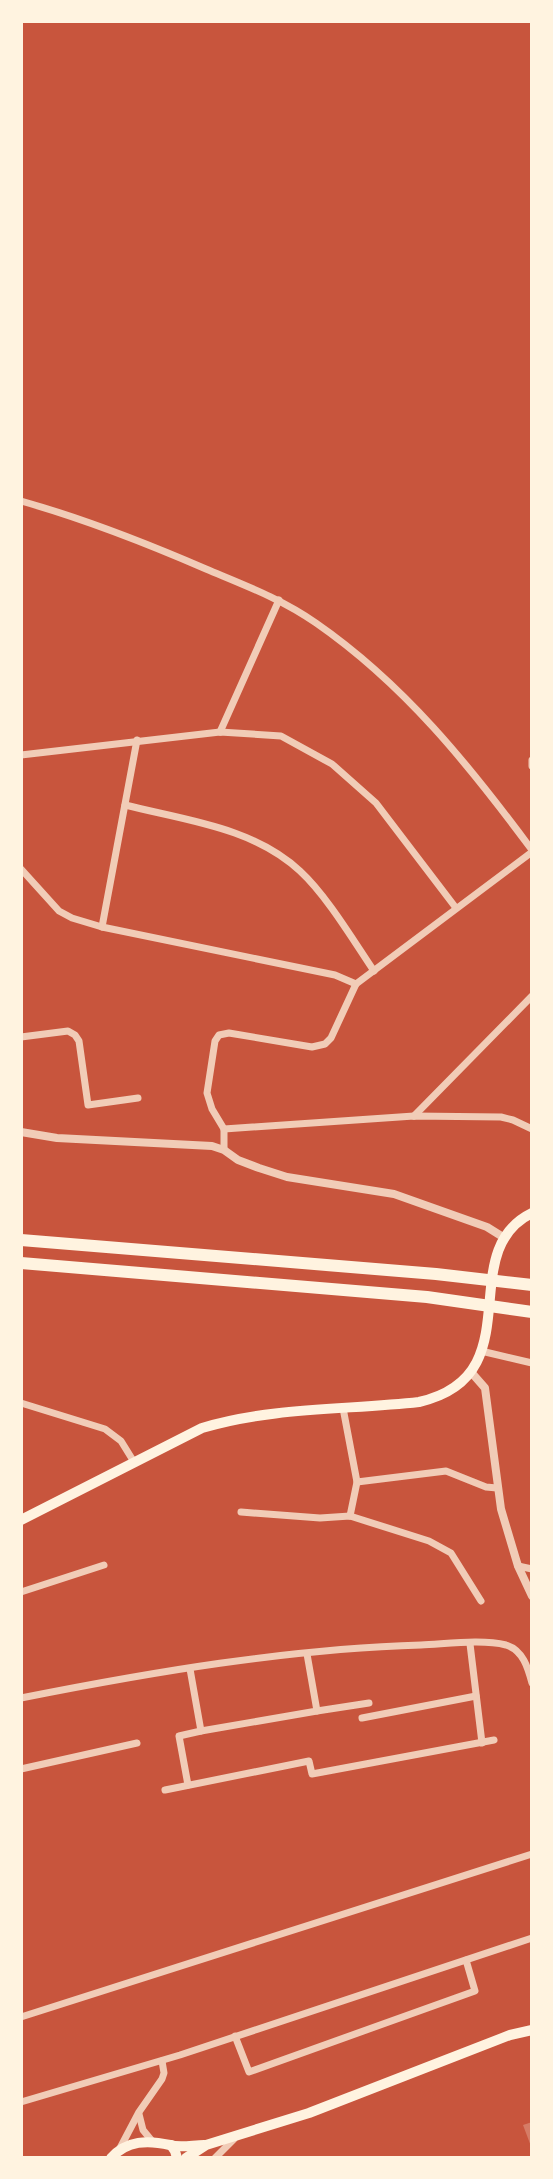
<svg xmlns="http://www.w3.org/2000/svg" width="553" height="2179" font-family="Ubuntu,sans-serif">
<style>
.building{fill:#d67c66}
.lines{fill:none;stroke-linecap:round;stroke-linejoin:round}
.minor{stroke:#f1ccb7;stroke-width:7}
.tertiary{stroke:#f1ccb7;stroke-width:8}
.primary{stroke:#fff3e0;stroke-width:10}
.motorway{stroke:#fff3e0;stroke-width:12}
</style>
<rect width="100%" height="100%" fill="#c8553d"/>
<path class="building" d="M 532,2122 L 532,2149 L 523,2125 Z"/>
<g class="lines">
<g class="minor">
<path d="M 21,501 C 85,519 146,543 206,569 C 244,585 282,599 316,623 C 404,684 469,765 532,850"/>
<path d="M 220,732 L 279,600"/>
<path d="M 21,755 L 220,732 L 281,736 L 332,764 L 376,803 L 456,908"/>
<path d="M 532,760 L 532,766"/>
<path d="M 125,805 C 184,820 253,827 300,871 C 327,896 353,940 374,971"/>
<path d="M 21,869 L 59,911 L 72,918 L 102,927 L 335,975 L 356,984"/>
<path d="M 102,927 L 137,740"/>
<path d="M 21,1037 L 68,1031 L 75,1035 L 79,1041 L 88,1105 L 138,1098"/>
<path d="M 414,1116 L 532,996"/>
<path d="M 224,1129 L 414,1116 L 501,1117 L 513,1120 L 532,1129"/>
<path d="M 224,1150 L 224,1129 L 212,1109 L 207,1093 L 215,1041 L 219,1035 L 229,1033 L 312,1047 L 325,1044 L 331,1038 L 356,984 L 532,852"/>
<path d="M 481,1351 L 532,1363"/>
<path d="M 21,1403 L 105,1429 L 121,1441 L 134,1462"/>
<path d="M 343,1408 L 357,1482 L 350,1516"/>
<path d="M 357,1482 L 446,1471 L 486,1487 L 497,1488"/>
<path d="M 241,1512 L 320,1518 L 350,1516 L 429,1541 L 451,1553 L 481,1601"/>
<path d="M 518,1566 L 532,1569"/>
<path d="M 21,1592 L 104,1565"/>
<path d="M 470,1644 L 482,1743"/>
<path d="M 190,1669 L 201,1731 L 317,1711 L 307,1654"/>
<path d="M 21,1698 C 152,1672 287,1649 421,1645 C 446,1644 482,1639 506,1645 C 523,1650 528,1668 532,1683"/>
<path d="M 317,1711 L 369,1703"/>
<path d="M 362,1718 L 476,1696"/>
<path d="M 21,1769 L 137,1743"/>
<path d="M 188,1785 L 179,1736 L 201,1731"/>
<path d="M 165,1790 L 309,1761 L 312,1774 L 494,1740"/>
<path d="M 21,2017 L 532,1854"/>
<path d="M 235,2036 L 249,2072 L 475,1991 L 466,1960"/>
<path d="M 21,2102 L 180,2055 L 532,1938"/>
<path d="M 139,2114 L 143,2130 L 152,2141"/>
<path d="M 119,2150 L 139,2112 L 162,2079 L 164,2073 L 162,2061"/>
<path d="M 215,2158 L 234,2139"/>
</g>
<g class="tertiary">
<path d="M 21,1132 L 57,1138 L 212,1146 L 224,1150 L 238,1160 L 259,1168 L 287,1177 L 394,1194 L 487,1227 L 503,1237"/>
<path d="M 471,1372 L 485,1388 L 501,1509 L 518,1566 L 532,1596"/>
</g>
<g class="primary">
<path d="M 21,1520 L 202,1428 C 272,1407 347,1410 419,1402 C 534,1376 452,1252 532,1213"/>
<path d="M 171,2145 L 175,2151 L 177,2158"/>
<path d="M 111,2158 C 127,2140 148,2140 170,2145 C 180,2148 193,2145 204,2145"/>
<path d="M 186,2158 L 206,2145 L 309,2113 L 510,2035 L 532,2030"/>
</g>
<g class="motorway">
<path d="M 21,1240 L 436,1274 L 532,1285"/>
<path d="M 21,1263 L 427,1297 L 532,1312"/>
</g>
</g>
<rect width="553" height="2179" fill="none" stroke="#fff3e0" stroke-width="46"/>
</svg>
